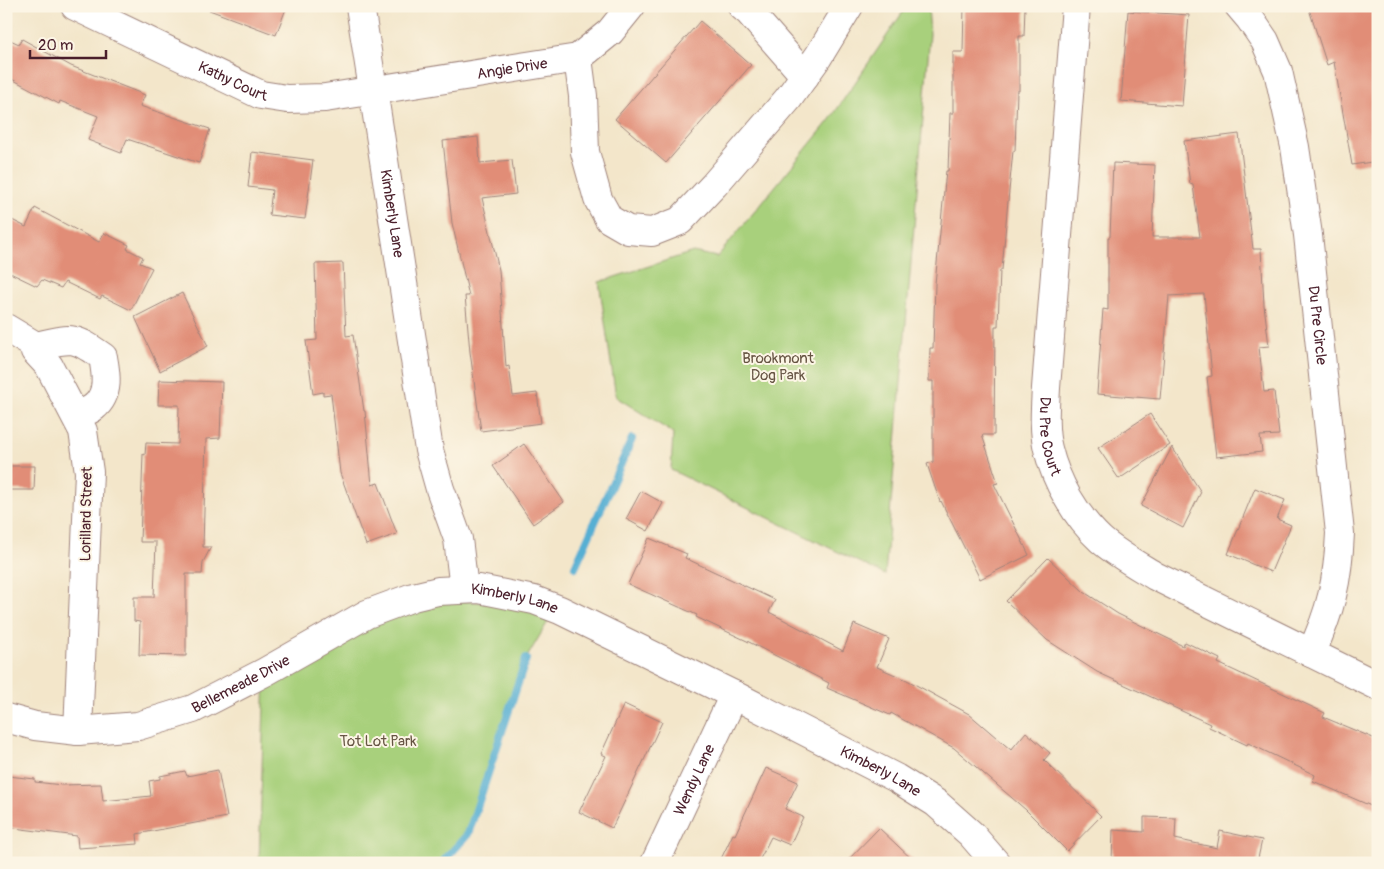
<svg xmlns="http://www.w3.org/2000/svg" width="1384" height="869" font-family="Pangolin,sans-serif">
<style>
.green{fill:#a8d07b;stroke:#797853}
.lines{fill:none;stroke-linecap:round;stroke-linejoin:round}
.stream{stroke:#56afd3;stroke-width:8}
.building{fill:#e18d77}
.minor-casing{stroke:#9e827a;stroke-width:30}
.minor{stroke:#fff;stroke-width:28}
.labels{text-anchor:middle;stroke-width:4;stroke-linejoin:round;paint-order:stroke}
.street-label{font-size:15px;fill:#4a1f2b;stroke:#fcf5e5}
.park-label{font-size:15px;fill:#665443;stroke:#fcf5e5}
</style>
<rect width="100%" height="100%" fill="#fcf5e5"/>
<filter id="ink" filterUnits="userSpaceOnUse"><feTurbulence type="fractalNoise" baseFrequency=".02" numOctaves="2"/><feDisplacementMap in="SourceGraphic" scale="10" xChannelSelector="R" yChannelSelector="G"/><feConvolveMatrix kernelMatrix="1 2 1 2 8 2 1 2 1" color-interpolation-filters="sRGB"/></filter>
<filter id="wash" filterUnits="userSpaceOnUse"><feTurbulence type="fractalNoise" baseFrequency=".0096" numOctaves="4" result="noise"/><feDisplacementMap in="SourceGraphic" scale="20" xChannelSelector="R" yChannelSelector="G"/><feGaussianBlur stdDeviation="1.12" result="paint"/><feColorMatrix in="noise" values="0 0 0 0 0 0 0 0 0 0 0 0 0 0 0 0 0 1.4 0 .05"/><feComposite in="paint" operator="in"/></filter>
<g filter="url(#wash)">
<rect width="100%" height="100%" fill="#f3e6ca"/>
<g class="green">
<path d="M 907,6 L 928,6 L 930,34 L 885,575 L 671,470 L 673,433 L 616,397 L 599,282 L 693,252 L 717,257 L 829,121 Z"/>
<path d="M 413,597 L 556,608 L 526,659 L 468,834 L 442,863 L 259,863 L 265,672 Z"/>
</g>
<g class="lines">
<g class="stream">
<path d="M 575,567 L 632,439"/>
<path d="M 442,863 L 468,834 L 526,659"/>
</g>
</g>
<g id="blocks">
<g class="building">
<path d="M 204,6 L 287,6 L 276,35 L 204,8 Z"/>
<path d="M 964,6 L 1025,6 L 1024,36 L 1019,36 L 1019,91 L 1017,91 L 1015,151 L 1013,151 L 1007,211 L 1002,270 L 1000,270 L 998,326 L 995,326 L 994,435 L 982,435 L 998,483 L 994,484 L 1029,555 L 980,579 L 941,501 L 940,502 L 927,464 L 933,462 L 933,381 L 929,381 L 930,348 L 933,348 L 935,284 L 946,171 L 948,171 L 950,113 L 953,113 L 953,52 L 963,52 Z"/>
<path d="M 1308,6 L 1374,6 L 1378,19 L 1378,161 L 1352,165 L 1334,62 L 1327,65 Z"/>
<path d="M 1128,11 L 1189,15 L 1182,106 L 1121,101 Z"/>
<path d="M 700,21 L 751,65 L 666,163 L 615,119 Z"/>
<path d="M 6,38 L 19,44 L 22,39 L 71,66 L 145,95 L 140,106 L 210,129 L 199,163 L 127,139 L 121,153 L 88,140 L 98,116 L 60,101 L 59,104 L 6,76 Z"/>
<path d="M 1239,134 L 1253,249 L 1261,249 L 1264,305 L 1269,346 L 1259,347 L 1264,392 L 1274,391 L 1279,435 L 1260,436 L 1262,452 L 1216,457 L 1207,377 L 1212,376 L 1204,294 L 1169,296 L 1160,399 L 1097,394 L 1103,309 L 1108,310 L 1108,237 L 1110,237 L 1113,163 L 1155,165 L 1152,237 L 1200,237 L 1193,185 L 1190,184 L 1184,141 Z"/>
<path d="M 478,137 L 480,163 L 512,160 L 516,194 L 482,198 L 499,270 L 506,367 L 509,366 L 513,396 L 537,393 L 541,423 L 481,431 L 470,352 L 465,296 L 469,296 L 452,223 L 443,141 Z"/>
<path d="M 252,152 L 313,160 L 305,219 L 269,215 L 272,190 L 248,187 Z"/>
<path d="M 35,208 L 99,242 L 104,233 L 129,245 L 127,249 L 143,257 L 140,263 L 152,268 L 131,310 L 102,296 L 100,299 L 65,282 L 61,288 L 42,280 L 37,286 L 6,271 L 6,217 L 26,227 Z"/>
<path d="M 343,263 L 346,336 L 353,335 L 364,411 L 365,411 L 372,485 L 378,483 L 397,534 L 366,545 L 340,473 L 331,394 L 323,395 L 323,392 L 313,394 L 306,341 L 317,340 L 315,264 Z"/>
<path d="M 182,293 L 208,346 L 160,371 L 135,317 Z"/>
<path d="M 159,380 L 222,382 L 220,438 L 206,439 L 203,547 L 211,547 L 203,562 L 202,574 L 186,574 L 186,656 L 139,655 L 140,622 L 134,621 L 134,597 L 154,597 L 156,542 L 140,542 L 143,454 L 145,455 L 146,443 L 178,444 L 179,405 L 158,405 Z"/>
<path d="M 1150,414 L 1170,445 L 1119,479 L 1098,448 Z"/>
<path d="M 524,444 L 564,502 L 533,524 L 493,466 Z"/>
<path d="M 1172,447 L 1201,492 L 1183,528 L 1141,506 Z"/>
<path d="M 6,466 L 35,466 L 34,490 L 6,490 Z"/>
<path d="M 1255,488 L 1285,500 L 1277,519 L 1291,525 L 1271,572 L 1228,554 Z"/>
<path d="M 641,491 L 663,503 L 648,531 L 626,519 Z"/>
<path d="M 649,538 L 687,554 L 685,558 L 775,600 L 769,612 L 843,651 L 854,624 L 889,639 L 877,667 L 907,680 L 969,714 L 1011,750 L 1026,732 L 1050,753 L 1044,760 L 1101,816 L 1067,851 L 1026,810 L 954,748 L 891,713 L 890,715 L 827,688 L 829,683 L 747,641 L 696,617 L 697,615 L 628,584 Z"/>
<path d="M 1048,558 L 1084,592 L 1118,614 L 1183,646 L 1185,642 L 1220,659 L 1218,663 L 1325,713 L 1323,717 L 1378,740 L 1378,809 L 1313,781 L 1315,775 L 1248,743 L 1247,745 L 1209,727 L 1210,724 L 1097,672 L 1047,640 L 1006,601 Z"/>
<path d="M 624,704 L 662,722 L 612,828 L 579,812 L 606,756 L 601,754 Z"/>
<path d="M 766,768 L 798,782 L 785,809 L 803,817 L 790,845 L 771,837 L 758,863 L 719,863 L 733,834 L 735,835 Z"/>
<path d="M 218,770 L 227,817 L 137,834 L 138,844 L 78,848 L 77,836 L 6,827 L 6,792 L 8,776 L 35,779 L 35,782 L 62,785 L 101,784 L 103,801 L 151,796 L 149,781 L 160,779 L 160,776 L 185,771 L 187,776 Z"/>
<path d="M 1144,817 L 1176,818 L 1175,839 L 1217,848 L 1220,831 L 1262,840 L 1257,863 L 1112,861 L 1113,830 L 1144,832 Z"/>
<path d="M 879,828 L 916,863 L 845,863 Z"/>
</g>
</g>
</g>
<g filter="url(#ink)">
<use href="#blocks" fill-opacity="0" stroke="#9e827a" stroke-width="1"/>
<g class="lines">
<g class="minor-casing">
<g id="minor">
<path id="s1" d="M 75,6 L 261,95 L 287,99 L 325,98 L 578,58 L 610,32 L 631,6"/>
<path id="s2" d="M 360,6 L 429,450 L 440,489 L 458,539 L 464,589"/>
<path d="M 742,6 L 749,12 L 805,76"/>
<path id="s3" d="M 1076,6 L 1046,388 C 1045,408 1043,429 1048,449 C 1056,482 1076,517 1101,540 C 1117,554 1137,565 1155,576 L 1378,686"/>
<path id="s4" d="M 1239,6 L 1250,19 L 1265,41 L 1278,71 L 1295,147 L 1308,235 L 1340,533 C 1338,580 1331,611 1311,653"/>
<path d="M 578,58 L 583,96 L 585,152 L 598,199 L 609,219 L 628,230 L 652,232 L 680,221 L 714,185 L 788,99 L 818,57 L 849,6"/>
<path d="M 6,328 L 36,346 L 35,351 L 49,366 L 83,431 L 89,472 L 78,731"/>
<path d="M 36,346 C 72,338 72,335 103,357 C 106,373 110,394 94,407 C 89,411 82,413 76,416"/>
<path id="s5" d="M 6,718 L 35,726 L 78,731 L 138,726 L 193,709 L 265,672 L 367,614 L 413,597 L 438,591 L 479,589 L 534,600 L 560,610 L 734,695 L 896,778 L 936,803 L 971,834 L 996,863"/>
<path id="s6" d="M 655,863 L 734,695"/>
</g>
</g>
<use href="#minor" class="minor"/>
</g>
</g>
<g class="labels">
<g class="street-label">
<text dy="5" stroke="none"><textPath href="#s1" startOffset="460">Angie Drive</textPath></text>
<text dy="5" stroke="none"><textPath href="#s1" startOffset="175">Kathy Court</textPath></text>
<text dy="5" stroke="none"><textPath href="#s2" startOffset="210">Kimberly Lane</textPath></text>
<text dy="5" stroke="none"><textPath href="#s4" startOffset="334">Du Pre Circle</textPath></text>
<text dy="5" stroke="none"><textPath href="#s3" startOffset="432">Du Pre Court</textPath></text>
<text transform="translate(86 514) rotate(-89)" y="5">Lorillard Street</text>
<text dy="5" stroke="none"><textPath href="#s5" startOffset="542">Kimberly Lane</textPath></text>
<text dy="5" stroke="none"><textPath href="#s5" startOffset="245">Bellemeade Drive</textPath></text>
<text dy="5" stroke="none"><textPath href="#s5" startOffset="948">Kimberly Lane</textPath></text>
<text dy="5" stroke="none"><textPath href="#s6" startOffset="92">Wendy Lane</textPath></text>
</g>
<g class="park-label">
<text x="778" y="363">Brookmont<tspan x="778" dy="17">Dog Park</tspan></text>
<text x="378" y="746">Tot Lot Park</text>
</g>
</g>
<rect width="1384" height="869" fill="none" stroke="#fcf5e5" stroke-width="25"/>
<path d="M30 50v8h76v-8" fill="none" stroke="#4a1f2b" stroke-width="2.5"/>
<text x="38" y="50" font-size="15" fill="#4a1f2b" stroke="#fcf5e5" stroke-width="4" paint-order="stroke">20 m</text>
</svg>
